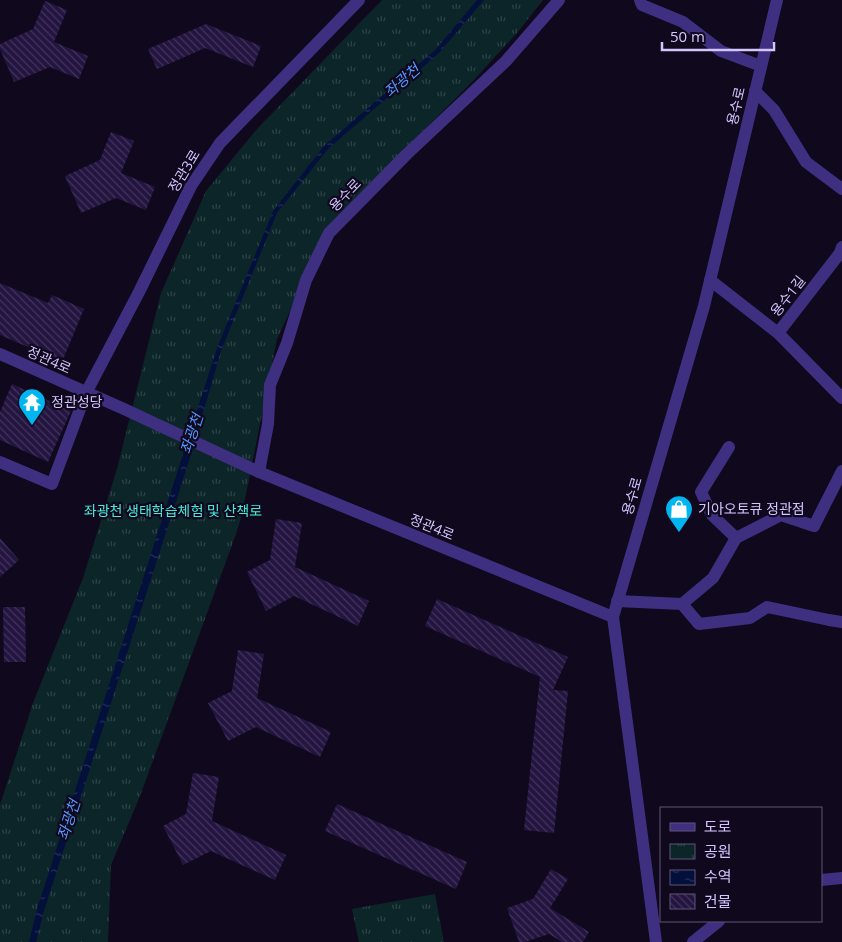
<svg xmlns="http://www.w3.org/2000/svg" width="842" height="942" font-family="'Open Sans','Noto Sans KR',sans-serif">
<style>
.park{fill:url(#park-tufts)}
.water{fill:url(#water-ripples)}
.building{fill:url(#building-back-hatch)}
.lines{fill:none;stroke-linecap:round;stroke-linejoin:round}
.minor{stroke:#3e2f81;stroke-width:12}
.labels{text-anchor:middle;stroke-width:4.5;stroke-linejoin:round;paint-order:stroke}
.street-label{font-size:14px;fill:#d4c5ff;stroke:#10091d}
.poi-label{font-size:14px;fill:#d4c5ff;stroke:#10091d;text-anchor:start}
.park-label{font-size:14px;fill:#46ebd9;stroke:#10091d}
.water-label{font-size:15px;font-style:italic;fill:#5397ff;stroke:#10091d}
</style>
<defs>
<pattern id="park-tufts" width="24" height="20" patternUnits="userSpaceOnUse" patternTransform="scale(1.25)"><rect width="24" height="20" fill="#0c2528"/><path d="M3 7l-1-3M5 7V3M7 7l1-3M15 17l-1-3M17 17v-4M19 17l1-3" fill="none" stroke="#2e4348"/></pattern>
<pattern id="water-ripples" width="26" height="14" patternUnits="userSpaceOnUse" patternTransform="scale(1.25)"><rect width="26" height="14" fill="#04103c"/><path d="M2 4q2-2 4 0t4 0M15 11q2-2 4 0t4 0" fill="none" stroke="#283159"/></pattern>
<pattern id="building-back-hatch" width="6" height="6" patternUnits="userSpaceOnUse" patternTransform="scale(1.25)"><rect width="6" height="6" fill="#231440"/><path d="M-1 5l2 2M0 0l6 6M5-1l2 2" fill="none" stroke="#42355d"/></pattern>
</defs>
<rect width="100%" height="100%" fill="#10091d"/>
<g class="park">
<path d="M 382,0 L 543,0 L 517,33 L 472,82 L 331,223 L 277,339 L 242,514 L 236,534 L 140,796 L 111,865 L 108,942 L 0,942 L 0,805 L 33,703 L 83,578 L 117,469 L 161,293 L 206,191 L 257,129 Z"/>
<path d="M 435,894 L 444,942 L 359,942 L 352,909 Z"/>
</g>
<path class="water" d="M 477,0 L 484,0 L 439,53 L 328,149 L 277,213 L 221,351 L 190,458 L 44,911 L 36,942 L 29,942 L 37,909 L 217,348 L 273,211 L 324,146 L 436,49 Z"/>
<g class="building">
<path d="M 45,1 L 67,10 L 54,42 L 88,56 L 79,79 L 50,67 L 14,82 L 0,49 L 0,44 L 33,29 Z"/>
<path d="M 206,24 L 261,46 L 253,67 L 205,48 L 157,69 L 148,49 Z"/>
<path d="M 111,132 L 134,141 L 121,173 L 155,187 L 146,210 L 116,198 L 81,213 L 65,176 L 100,160 Z"/>
<path d="M 0,283 L 48,303 L 52,295 L 84,309 L 62,362 L 0,335 Z"/>
<path d="M 12,384 L 71,411 L 48,462 L 0,440 L 0,412 Z"/>
<path d="M 276,519 L 302,523 L 295,567 L 369,601 L 358,626 L 294,596 L 266,611 L 247,572 L 270,560 Z"/>
<path d="M 0,538 L 19,560 L 0,577 Z"/>
<path d="M 437,599 L 568,657 L 553,690 L 568,691 L 554,833 L 524,830 L 540,677 L 425,626 Z"/>
<path d="M 3,607 L 25,607 L 26,662 L 4,662 Z"/>
<path d="M 238,650 L 264,654 L 257,698 L 331,732 L 320,757 L 256,727 L 228,741 L 208,703 L 232,691 Z"/>
<path d="M 193,773 L 219,777 L 212,821 L 286,855 L 275,880 L 211,851 L 183,865 L 163,826 L 186,814 Z"/>
<path d="M 337,804 L 467,862 L 456,889 L 325,831 Z"/>
<path d="M 551,869 L 568,879 L 550,908 L 589,932 L 583,942 L 562,942 L 549,934 L 525,942 L 519,942 L 507,908 L 533,899 Z"/>
</g>
<g class="lines">
<g class="minor">
<path d="M 640,0 L 642,5 L 683,22 L 721,51 L 761,66"/>
<path d="M 755,91 L 774,110 L 806,162 L 842,189"/>
<path d="M 710,280 L 778,333 L 842,398"/>
<path d="M 778,333 L 840,253 L 842,247"/>
<path d="M 0,354 L 124,409 L 259,472 L 613,617"/>
<path d="M 729,447 L 701,492 L 712,515 L 736,538 L 781,515 L 814,526 L 842,471"/>
<path d="M 0,462 L 52,484 L 86,393 L 139,292 L 191,186 L 220,143 L 359,0"/>
<path d="M 259,472 L 268,424 L 270,385 L 287,343 L 306,280 L 329,233 L 407,154 L 506,61 L 559,0"/>
<path d="M 617,601 L 682,604 L 713,578 L 736,538"/>
<path d="M 682,604 L 699,624 L 750,618 L 767,607 L 829,620 L 842,622"/>
<path d="M 821,880 L 842,878"/>
<path d="M 656,942 L 613,617 L 704,306 L 777,0"/>
<path d="M 693,942 L 719,921"/>
</g>
</g>
<defs>
<g id="temple-pin" transform="scale(1.4375)"><path d="M0 17L-7.5 6A9.5 9.5 0 1 1 7.5 6Z" fill="#00b5f0" stroke="#10091d"/><path d="M0-6L5-2H3V0L6.5 2.5H4V6H1.5V3h-3V6H-4V2.5H-6.5L-3 0V-2H-5Z" fill="#fff"/></g>
<g id="shop-pin" transform="scale(1.4375)"><path d="M0 17L-7.5 6A9.5 9.5 0 1 1 7.5 6Z" fill="#00b5f0" stroke="#10091d"/><path d="M-5-2.5h2.3a2.7 3.5 0 0 1 5.4 0H5L5.5 6h-11ZM-1.5-2.5h3a1.5 2.3 0 0 0-3 0Z" fill="#fff"/></g>
</defs>
<g fill-rule="evenodd">
<use href="#temple-pin" x="32" y="402"/>
<use href="#shop-pin" x="679" y="509"/>
</g>
<g class="labels">
<g class="street-label">
<text transform="translate(736 106) rotate(-77)" y="5">용수로</text>
<text transform="translate(184 171) rotate(-59)" y="5">정관3로</text>
<text transform="translate(345 195) rotate(-46)" y="5">용수로</text>
<text transform="translate(788 296) rotate(-52)" y="5">용수1길</text>
<text transform="translate(49 360) rotate(24)" y="5">정관4로</text>
<text transform="translate(632 496) rotate(-74)" y="5">용수로</text>
<text transform="translate(432 527) rotate(22)" y="5">정관4로</text>
</g>
<g class="poi-label">
<text x="51" y="407">정관성당</text>
<text x="698" y="514">기아오토큐 정관점</text>
</g>
<g class="park-label">
<text x="173" y="516">좌광천 생태학습체험 및 산책로</text>
</g>
<g class="water-label">
<text transform="translate(402 81) rotate(-41)" y="5">좌광천</text>
<text transform="translate(192 434) rotate(-72)" y="5">좌광천</text>
<text transform="translate(69 820) rotate(-72)" y="5">좌광천</text>
</g>
</g>
<rect x="660" y="807" width="162" height="115" fill="#10091d" stroke="#5e5477"/>
<rect x="670" y="823" width="25" height="8" fill="#3e2f81" stroke="#5e5477"/>
<text x="704" y="832" font-size="15" fill="#d4c5ff">도로</text>
<rect x="670" y="844" width="25" height="15" fill="url(#park-tufts)" stroke="#5e5477"/>
<text x="704" y="857" font-size="15" fill="#d4c5ff">공원</text>
<rect x="670" y="870" width="25" height="15" fill="url(#water-ripples)" stroke="#5e5477"/>
<text x="704" y="882" font-size="15" fill="#d4c5ff">수역</text>
<rect x="670" y="894" width="25" height="15" fill="url(#building-back-hatch)" stroke="#5e5477"/>
<text x="704" y="907" font-size="15" fill="#d4c5ff">건물</text>
<path d="M662 42v8h112v-8" fill="none" stroke="#d4c5ff" stroke-width="2.5"/>
<text x="670" y="42" font-size="15" fill="#d4c5ff" stroke="#10091d" stroke-width="4" paint-order="stroke">50 m</text>
</svg>
